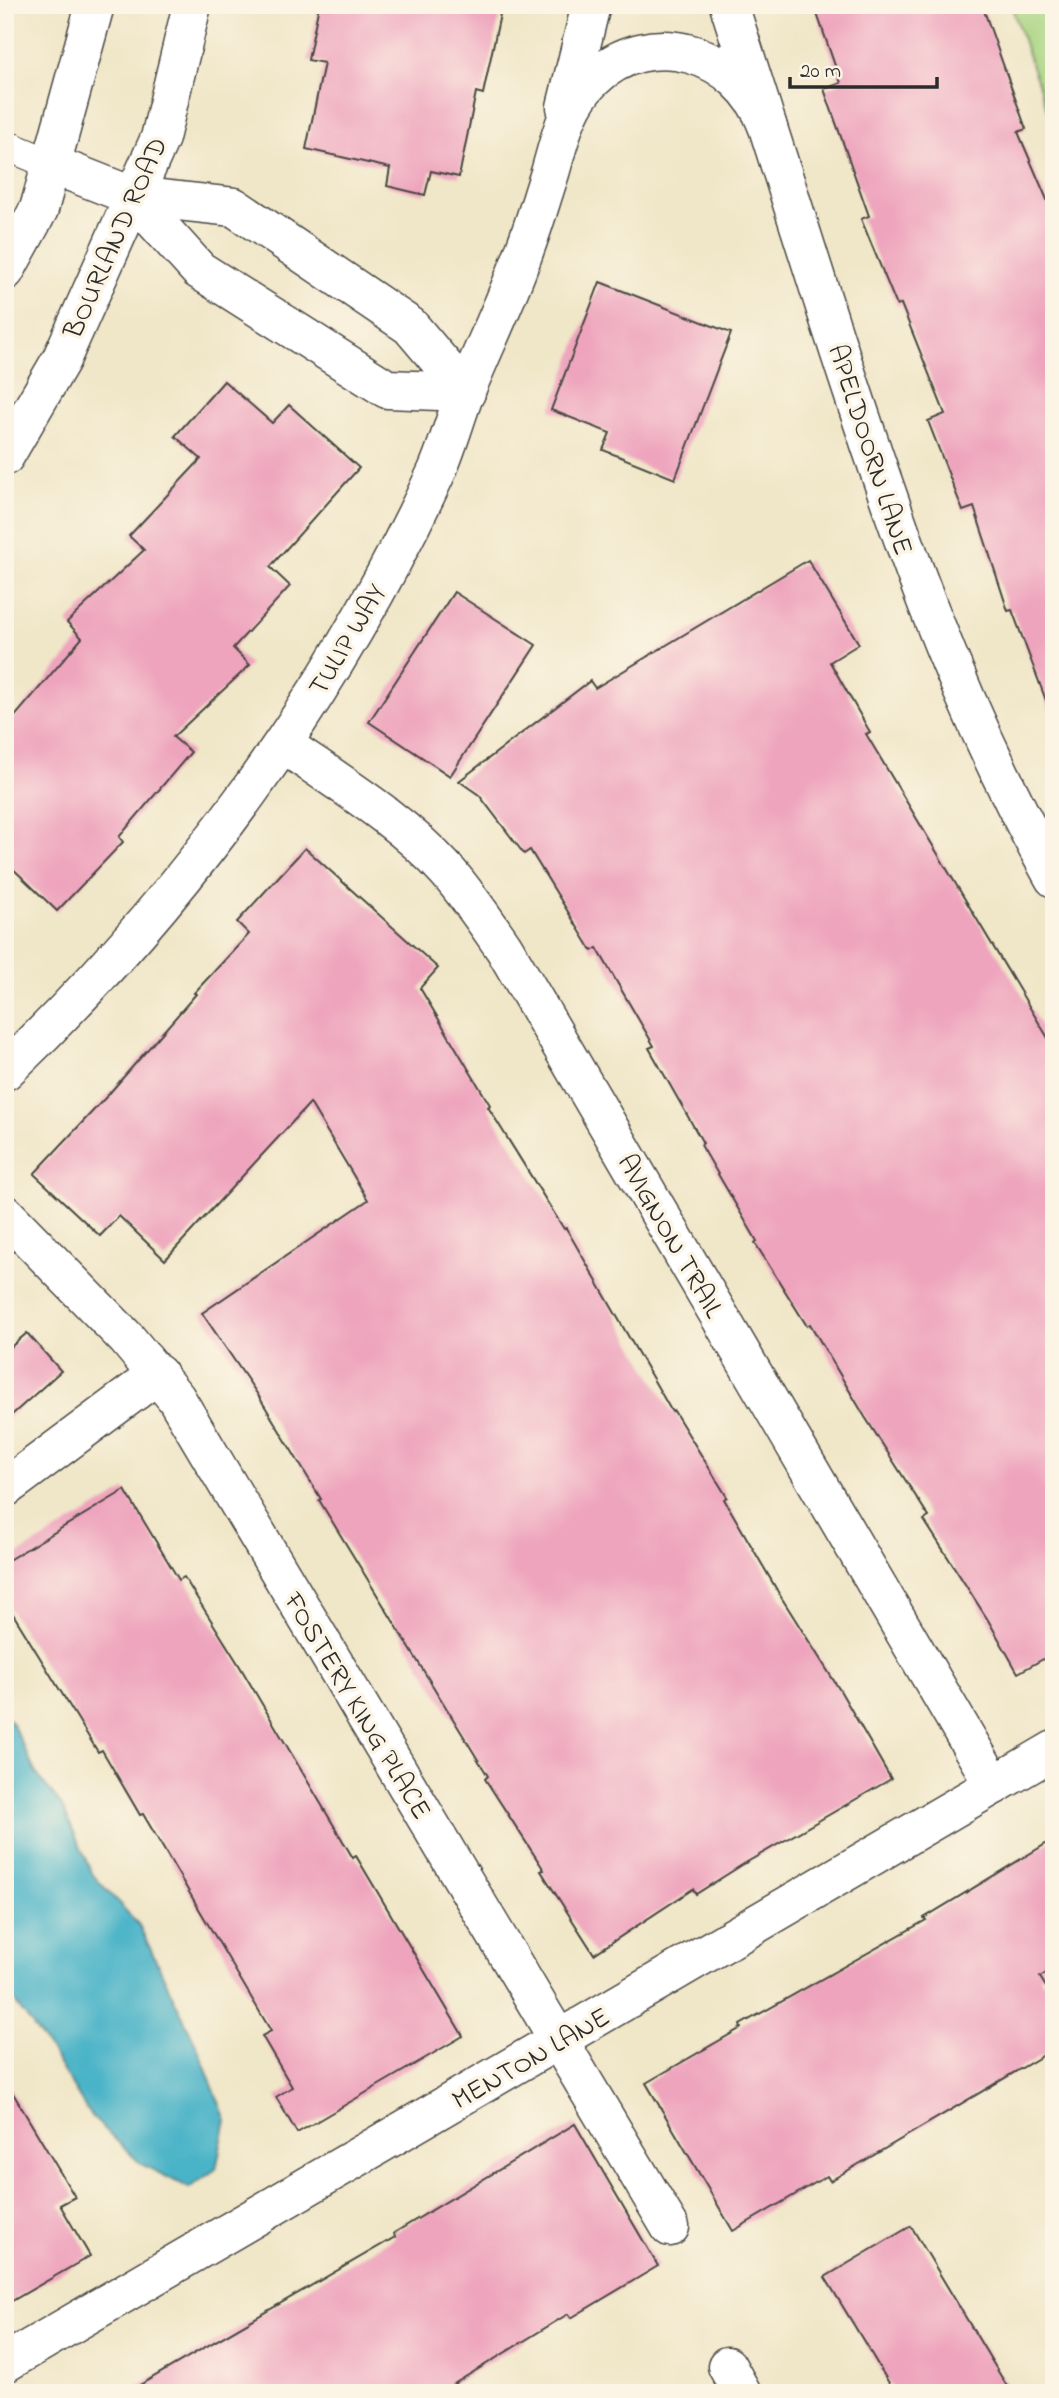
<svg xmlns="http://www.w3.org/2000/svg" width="1059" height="2398" font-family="'Indie Flower',sans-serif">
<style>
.green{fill:#a8d481;stroke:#6a8056;stroke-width:2}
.water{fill:#49b3c7;stroke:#3a6f79;stroke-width:2}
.building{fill:#eea4bd}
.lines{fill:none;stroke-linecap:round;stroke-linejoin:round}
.lane-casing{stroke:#494743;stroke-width:32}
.street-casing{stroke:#494743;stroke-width:41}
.secondary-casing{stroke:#494743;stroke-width:41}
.lane{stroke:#fff;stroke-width:30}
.street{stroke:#fff;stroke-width:38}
.secondary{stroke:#fff;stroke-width:38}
.labels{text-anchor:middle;stroke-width:7;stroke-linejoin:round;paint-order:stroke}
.street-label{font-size:28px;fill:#2b2b2b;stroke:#fcf5e5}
</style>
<rect width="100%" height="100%" fill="#fcf5e5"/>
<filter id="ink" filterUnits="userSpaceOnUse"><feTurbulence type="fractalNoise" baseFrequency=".0143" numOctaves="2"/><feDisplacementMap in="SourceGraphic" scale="14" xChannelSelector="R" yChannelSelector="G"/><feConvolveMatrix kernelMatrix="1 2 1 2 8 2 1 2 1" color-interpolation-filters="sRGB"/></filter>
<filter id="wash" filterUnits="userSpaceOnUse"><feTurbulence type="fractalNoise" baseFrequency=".00686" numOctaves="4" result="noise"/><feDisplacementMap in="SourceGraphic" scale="28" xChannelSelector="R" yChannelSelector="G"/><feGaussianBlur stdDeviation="1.57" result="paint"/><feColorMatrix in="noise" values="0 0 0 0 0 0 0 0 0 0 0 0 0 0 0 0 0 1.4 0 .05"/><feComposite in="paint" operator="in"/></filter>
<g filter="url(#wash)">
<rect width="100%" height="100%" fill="#f0e6c8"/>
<path class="green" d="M 1011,5 L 1054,5 L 1054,130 Z"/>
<path class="water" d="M 5,1715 L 12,1723 L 36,1773 L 62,1806 L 93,1875 L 139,1925 L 198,2049 L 226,2120 L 216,2169 L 189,2188 L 141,2164 L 90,2115 L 49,2048 L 5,1988 Z"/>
<g id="blocks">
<g class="building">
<path d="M 319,5 L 502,5 L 483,94 L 476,92 L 459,177 L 431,171 L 425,195 L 387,186 L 390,168 L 306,149 L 324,63 L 308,60 Z"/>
<path d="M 814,5 L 982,5 L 1026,129 L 1018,132 L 1054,216 L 1054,710 L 1050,711 L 1012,610 L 1008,611 L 974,507 L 963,511 L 928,421 L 945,414 L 901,304 L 897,306 L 861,219 L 869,216 L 824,89 L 841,83 Z"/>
<path d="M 600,282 L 731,333 L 675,479 L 603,450 L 610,433 L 551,410 Z"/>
<path d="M 224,381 L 272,423 L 289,405 L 359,468 L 270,567 L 290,586 L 233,648 L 250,665 L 173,737 L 191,752 L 119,837 L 123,842 L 57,911 L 5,861 L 5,728 L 82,638 L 67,622 L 144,550 L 129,536 L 201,459 L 175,436 Z"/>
<path d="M 808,560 L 859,644 L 830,662 L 870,732 L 866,734 L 1054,1048 L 1054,1653 L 1018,1673 L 988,1620 L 924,1520 L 929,1517 L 865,1417 L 810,1324 L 807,1326 L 755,1243 L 757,1241 L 701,1145 L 703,1143 L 649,1048 L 654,1046 L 597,948 L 592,951 L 530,850 L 524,854 L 479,795 L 459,781 L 590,681 L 595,688 Z"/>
<path d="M 454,592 L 536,645 L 450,776 L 369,722 Z"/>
<path d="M 305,848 L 438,968 L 420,988 L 490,1105 L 488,1107 L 564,1229 L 566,1228 L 672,1412 L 674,1411 L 727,1497 L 724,1499 L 781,1597 L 841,1692 L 891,1779 L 742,1865 L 696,1894 L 693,1889 L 594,1954 L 541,1871 L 544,1870 L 485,1779 L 488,1776 L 319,1500 L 321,1499 L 258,1395 L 202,1313 L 368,1200 L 310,1103 L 165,1260 L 119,1216 L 100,1236 L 34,1174 L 107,1096 L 196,994 L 194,993 L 249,934 L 237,922 Z"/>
<path d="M 27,1333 L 61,1371 L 5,1421 L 5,1352 Z"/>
<path d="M 125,1490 L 179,1580 L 184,1577 L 239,1665 L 353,1858 L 356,1856 L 463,2036 L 297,2133 L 276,2097 L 292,2087 L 262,2036 L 271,2031 L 143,1814 L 140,1815 L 102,1750 L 98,1752 L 5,1601 L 5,1562 Z"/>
<path d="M 1054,1839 L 1054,1968 L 1040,1977 L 1054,2000 L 1054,2049 L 830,2181 L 827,2176 L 733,2231 L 646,2083 L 741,2028 L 740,2025 L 926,1920 L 924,1918 Z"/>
<path d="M 5,2080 L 75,2197 L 60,2205 L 90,2256 L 5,2305 Z"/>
<path d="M 575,2124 L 658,2266 L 571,2318 L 568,2314 L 439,2393 L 126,2393 L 395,2237 L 394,2233 Z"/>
<path d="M 911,2226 L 1011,2393 L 895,2393 L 825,2277 Z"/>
</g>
</g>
</g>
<g filter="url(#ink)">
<use href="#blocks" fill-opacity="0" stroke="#494743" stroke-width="2"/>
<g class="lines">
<g class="lane-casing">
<path id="lane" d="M 5,145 L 51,164"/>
</g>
<g class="street-casing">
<g id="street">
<path d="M 729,5 C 763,113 797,221 832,329 C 893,518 956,703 1054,878"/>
<path d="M 566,107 L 591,5"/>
<path d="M 51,164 L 132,196 L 234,207 L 410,326 L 466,392"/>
<path d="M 132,196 L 199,270 L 387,389 L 466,392"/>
<path d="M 283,744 C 339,783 401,820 447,871 C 468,895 486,922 504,948 L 994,1785"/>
<path d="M 5,1071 C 184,900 333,696 437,471 C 448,446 455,419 465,393 C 485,344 509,296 526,246 C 535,222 542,197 550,173 C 560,139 566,105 592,80 C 650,23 740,53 767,125"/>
<path d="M 5,1214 L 127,1339 L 176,1398 L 670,2227"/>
<path d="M 5,1488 L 158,1374"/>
<path d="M 5,2363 L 1054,1750"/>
<path d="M 727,2366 L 742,2393"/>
</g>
</g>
<g class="secondary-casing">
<g id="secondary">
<path d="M 5,271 L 39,209 L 95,5"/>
<path d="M 5,456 L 61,360 L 160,138 L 192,5"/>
</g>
</g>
<use href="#lane" class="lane"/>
<use href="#street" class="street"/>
<use href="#secondary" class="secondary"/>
</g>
</g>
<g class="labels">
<g class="street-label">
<text transform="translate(114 237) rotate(-66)" y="10">BOURLAND ROAD</text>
<text transform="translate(872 449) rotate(72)" y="10">APELDOORN LANE</text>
<text transform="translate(346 639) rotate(-59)" y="10">TULIP WAY</text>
<text transform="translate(672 1235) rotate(60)" y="10">AVIGNON TRAIL</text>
<text transform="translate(359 1705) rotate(59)" y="10">FOSTERY KING PLACE</text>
<text transform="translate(530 2057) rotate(-30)" y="10">MENTON LANE</text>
</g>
</g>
<rect width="1059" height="2398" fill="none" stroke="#fcf5e5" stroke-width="28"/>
<path d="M790 77v10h147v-10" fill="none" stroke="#2b2b2b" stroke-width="3.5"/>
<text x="800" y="77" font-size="21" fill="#2b2b2b" stroke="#fcf5e5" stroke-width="5" paint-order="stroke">20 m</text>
</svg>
